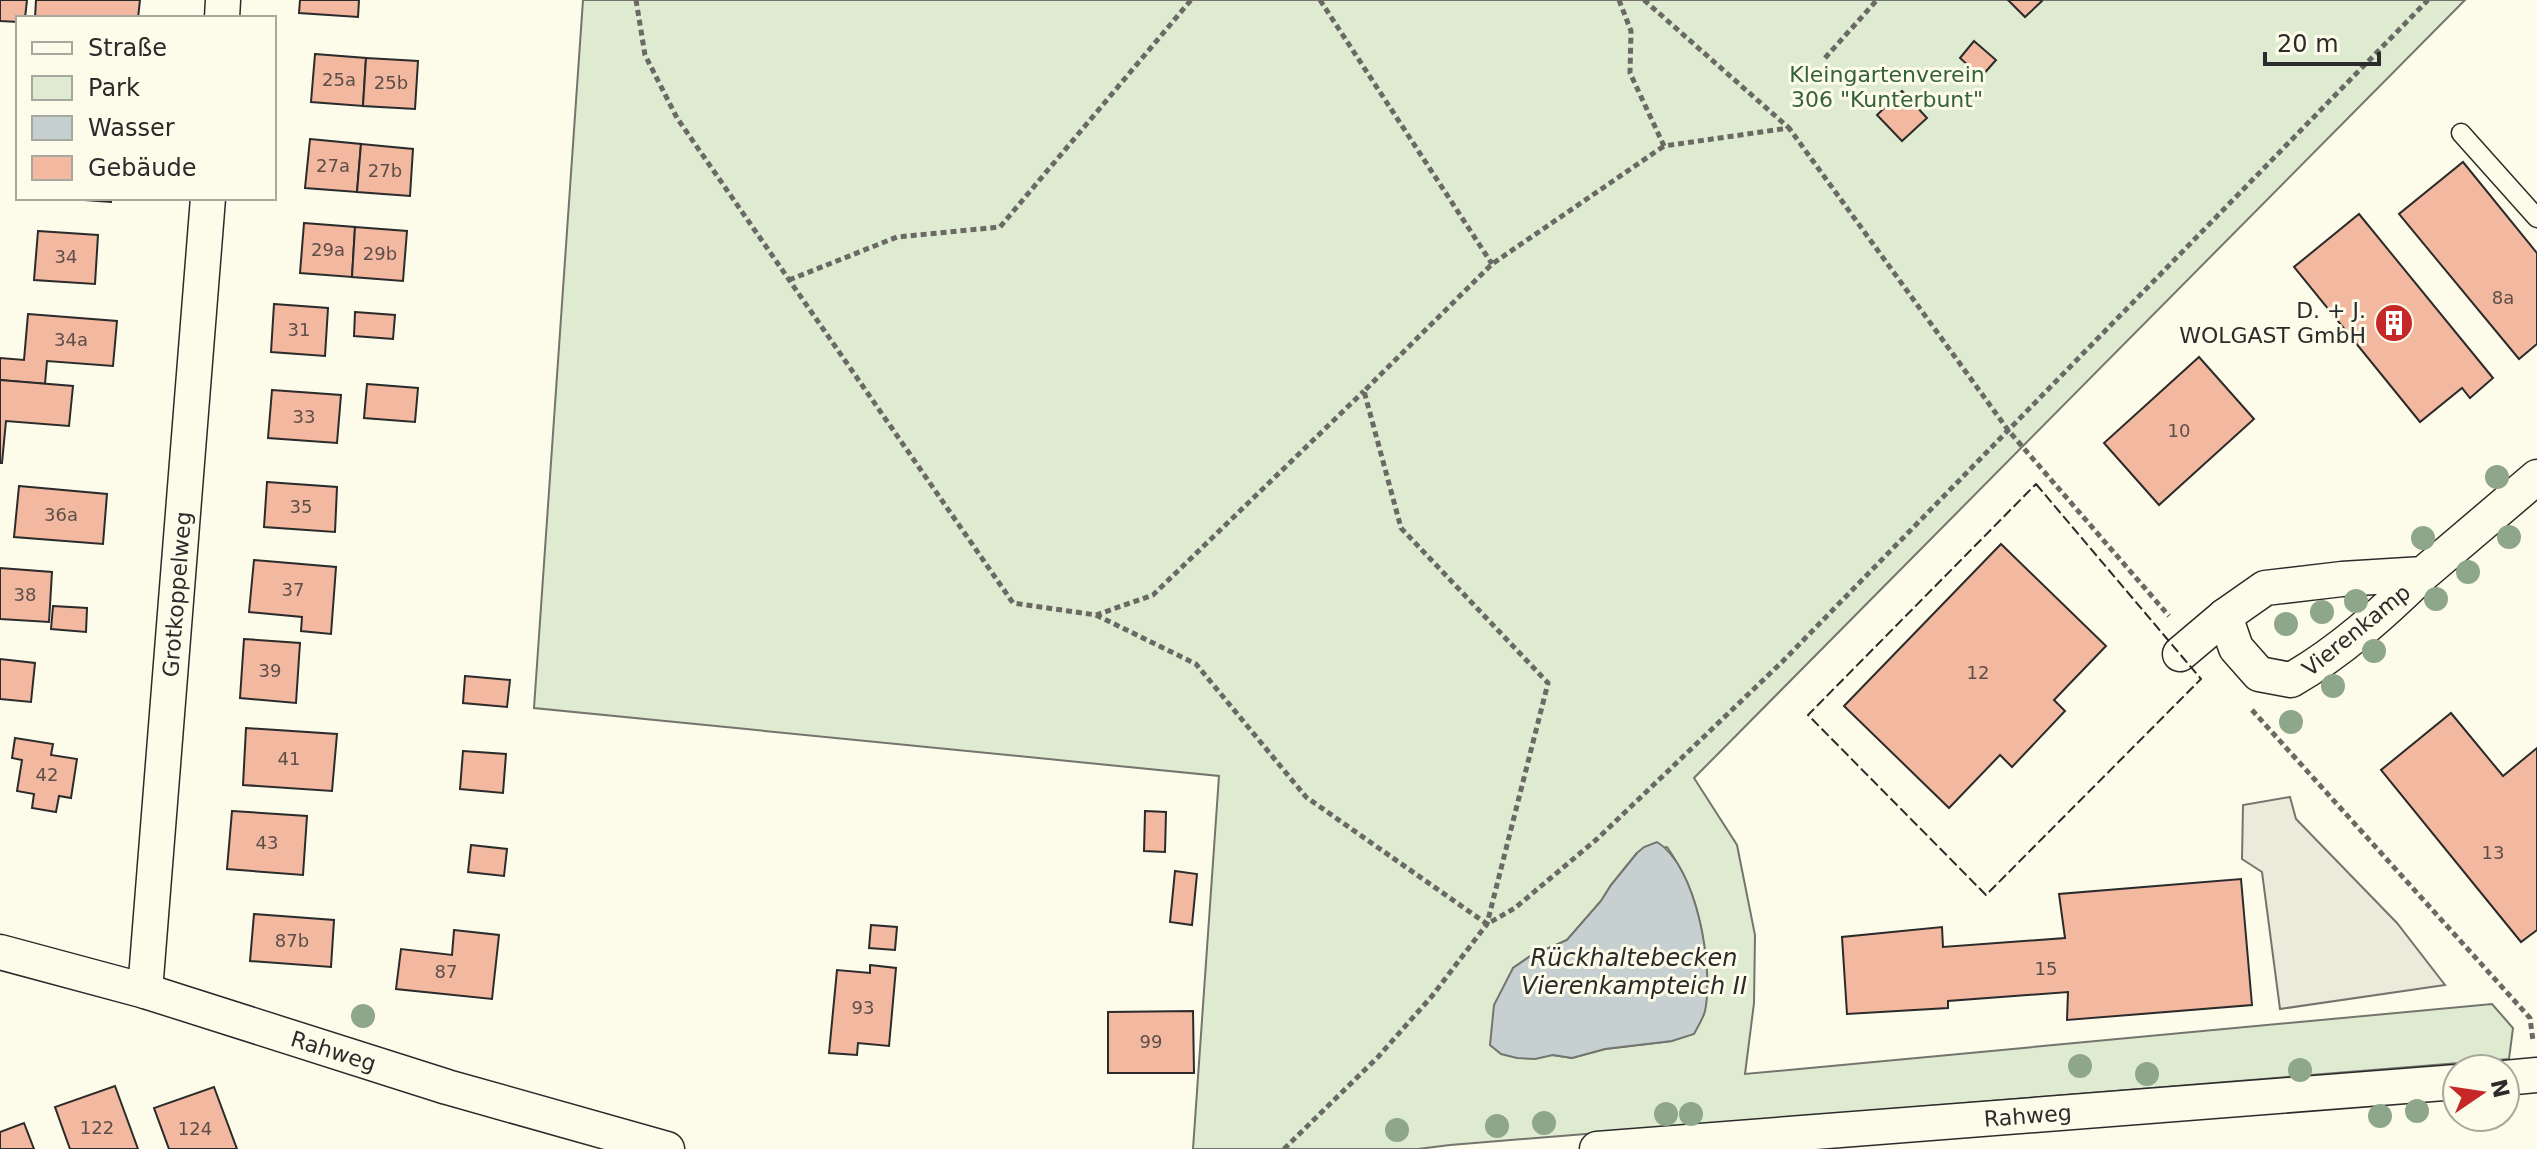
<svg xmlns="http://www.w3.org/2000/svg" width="2537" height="1149" font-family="'DejaVu Sans',sans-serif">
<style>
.green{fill:#deebd1;stroke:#74746e;stroke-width:2;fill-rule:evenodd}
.parking{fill:#eceadb;stroke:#74746e;stroke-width:2}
.water{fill:#c7d0d0;stroke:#74746e;stroke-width:2}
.building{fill:#f2b8a0;stroke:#2b2b2b;stroke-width:2}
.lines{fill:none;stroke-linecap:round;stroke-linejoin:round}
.lane-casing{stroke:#2b2b2b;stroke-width:21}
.street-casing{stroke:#2b2b2b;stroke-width:37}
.path{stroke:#6a6964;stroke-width:5;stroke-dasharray:6 4;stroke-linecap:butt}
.lane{stroke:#fdfbea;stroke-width:18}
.street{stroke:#fdfbea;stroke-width:34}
.fence{stroke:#2b2b2b;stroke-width:2;stroke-dasharray:10 4;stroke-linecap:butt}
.tree{fill:#8ea78a}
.labels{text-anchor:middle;stroke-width:6;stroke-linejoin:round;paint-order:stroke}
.number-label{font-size:18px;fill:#5d4e48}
.park-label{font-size:22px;fill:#34623c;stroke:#fdfbea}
.poi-label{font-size:22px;fill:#2b2b2b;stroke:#fdfbea;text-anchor:end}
.street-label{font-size:22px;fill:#2b2b2b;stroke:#fdfbea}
.water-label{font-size:24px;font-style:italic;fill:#2b2b2b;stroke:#fdfbea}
</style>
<rect width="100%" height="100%" fill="#fdfbea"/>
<path class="green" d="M 583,0 L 2465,0 L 1694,778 L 1737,845 L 1755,935 L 1754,1003 L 1745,1074 L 2492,1004 L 2513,1028 L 2509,1059 L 1450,1145 L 1418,1149 L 1193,1149 L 1219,776 L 534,708 ZM 1667,847 C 1701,895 1711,956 1704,1014 L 1672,1041 L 1605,1049 L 1572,1058 L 1553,1055 L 1513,968 L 1529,957 L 1567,940 L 1601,901 L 1611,885 L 1637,853 Z"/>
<path class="parking" d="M 2290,797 L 2296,819 L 2397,923 L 2445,985 L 2280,1009 L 2262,872 L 2242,859 L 2243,805 Z"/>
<path class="water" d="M 1657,842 C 1697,866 1714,968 1705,1011 C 1703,1019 1698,1026 1694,1034 L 1672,1041 L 1605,1049 L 1572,1058 L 1553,1055 L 1535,1059 L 1517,1058 L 1501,1054 L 1490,1045 L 1494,1005 L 1513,968 L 1529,957 L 1567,940 L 1601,901 L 1611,885 L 1637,853 L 1644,847 Z"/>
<g class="building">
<path d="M 0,0 L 27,0 L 25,18 L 18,18 L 18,22 L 0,21 Z"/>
<path d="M 36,0 L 140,0 L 138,18 L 35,18 Z"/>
<path d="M 300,0 L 359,0 L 358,17 L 299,13 Z"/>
<path d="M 2008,0 L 2041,0 L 2042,1 L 2025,17 Z"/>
<path d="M 1974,41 L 1996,60 L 1981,77 L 1960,58 Z"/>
<path d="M 315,54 L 366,58 L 363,106 L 311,102 Z"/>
<path d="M 366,58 L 418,61 L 415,109 L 363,106 Z"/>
<path d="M 1902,91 L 1927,118 L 1902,141 L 1877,115 Z"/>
<path d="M 310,139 L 361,144 L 357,192 L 305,188 Z"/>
<path d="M 361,144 L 413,149 L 410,196 L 357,192 Z"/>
<path d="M 2463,162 L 2537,253 L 2537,344 L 2519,359 L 2399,214 Z"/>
<path d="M 56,198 L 111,198 L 111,202 Z"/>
<path d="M 2359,214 L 2493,378 L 2470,398 L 2462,388 L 2420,422 L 2294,267 Z"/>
<path d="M 304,223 L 355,227 L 352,277 L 300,273 Z"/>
<path d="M 355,227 L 407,231 L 403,281 L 352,277 Z"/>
<path d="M 38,231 L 98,235 L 95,284 L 34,280 Z"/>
<path d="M 274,304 L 328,308 L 325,356 L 271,352 Z"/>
<path d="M 355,312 L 395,315 L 393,339 L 354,336 Z"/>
<path d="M 28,314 L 117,321 L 113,366 L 47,361 L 45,384 L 0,380 L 0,358 L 24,360 Z"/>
<path d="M 2199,357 L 2254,419 L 2159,505 L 2104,443 Z"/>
<path d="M 0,380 L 73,386 L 69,426 L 6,421 L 2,463 L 0,463 Z"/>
<path d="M 367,384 L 418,388 L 415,422 L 364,418 Z"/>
<path d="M 272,390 L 341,395 L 337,443 L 268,438 Z"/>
<path d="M 267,482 L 337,487 L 335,532 L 264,527 Z"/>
<path d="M 19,486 L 107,494 L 103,544 L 14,537 Z"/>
<path d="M 2001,544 L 2106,646 L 2054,700 L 2065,711 L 2012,767 L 2000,755 L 1949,808 L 1844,706 Z"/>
<path d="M 254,560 L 336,567 L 331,634 L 301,631 L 302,617 L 249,612 Z"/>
<path d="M 0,568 L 52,572 L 49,622 L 0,619 Z"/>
<path d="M 53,606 L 87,608 L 86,632 L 51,629 Z"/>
<path d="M 244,639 L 300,643 L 296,703 L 240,698 Z"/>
<path d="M 0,659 L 35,663 L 31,702 L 0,699 Z"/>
<path d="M 465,676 L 510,680 L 507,707 L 463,703 Z"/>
<path d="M 2451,713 L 2503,776 L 2537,748 L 2537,930 L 2521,942 L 2381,770 Z"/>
<path d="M 246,728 L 337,734 L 332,791 L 243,785 Z"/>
<path d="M 15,738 L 53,744 L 51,755 L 77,759 L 71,798 L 59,796 L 56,812 L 32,808 L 34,794 L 17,791 L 22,760 L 12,758 Z"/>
<path d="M 463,751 L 506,754 L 503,793 L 460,789 Z"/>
<path d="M 232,811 L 307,816 L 303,875 L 227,869 Z"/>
<path d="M 1145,811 L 1166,812 L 1165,852 L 1144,851 Z"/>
<path d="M 471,845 L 507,849 L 504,876 L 468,872 Z"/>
<path d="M 1175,871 L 1197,874 L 1192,925 L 1170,922 Z"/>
<path d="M 2241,879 L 2252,1005 L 2067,1020 L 2068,992 L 1948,1001 L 1948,1008 L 1847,1014 L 1842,937 L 1942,927 L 1943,947 L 2065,938 L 2059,894 Z"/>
<path d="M 254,914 L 334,920 L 331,967 L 250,961 Z"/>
<path d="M 871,925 L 897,927 L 895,950 L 869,948 Z"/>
<path d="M 454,930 L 499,935 L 492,999 L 396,989 L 401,949 L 452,955 Z"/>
<path d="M 870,965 L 896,968 L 889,1046 L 858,1043 L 857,1055 L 829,1053 L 837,970 L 870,973 Z"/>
<path d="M 1193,1011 L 1194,1073 L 1108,1073 L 1108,1012 Z"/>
<path d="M 115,1086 L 138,1149 L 70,1149 L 55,1107 Z"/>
<path d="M 214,1087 L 237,1149 L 169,1149 L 154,1108 Z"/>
<path d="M 24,1123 L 34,1149 L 0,1149 L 0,1132 Z"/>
</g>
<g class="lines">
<g class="lane-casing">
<path id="lane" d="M 2461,133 L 2537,218"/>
</g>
<g class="street-casing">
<g id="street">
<path d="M 222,18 L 223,0"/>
<path d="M 2423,574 C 2383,613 2340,652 2291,680 L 2259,674 L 2236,648 L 2225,616 L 2265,588 L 2342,579 L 2423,574 L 2537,477"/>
<path d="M 2180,654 L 2225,616"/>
<path id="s1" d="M 0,952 L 145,991 L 447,1087 L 667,1149"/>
<path id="s2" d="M 145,991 L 208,198"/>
<path d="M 2505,1078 L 2537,1075"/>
<path id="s3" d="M 1597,1149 L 2457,1082"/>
</g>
</g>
<g class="path">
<path d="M 636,0 L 645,55 L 677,118 L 1013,603 L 1096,615 L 1153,595 L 1364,391"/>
<path d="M 1320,0 L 1492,264"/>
<path d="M 1619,0 L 1631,31 L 1630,73 L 1664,146 L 1789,128 L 2008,430 L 2169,616"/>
<path d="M 1644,0 L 1789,128"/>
<path d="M 1825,58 L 1877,0"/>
<path d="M 789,280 L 897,237 L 1000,227 L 1191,0"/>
<path d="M 1096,615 L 1196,664 L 1306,797 L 1487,924 L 1515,908 L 1597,839 L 1782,662 L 2428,0"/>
<path d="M 2252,710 L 2530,1018 L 2533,1041"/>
<path d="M 1284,1149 L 1378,1057 L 1432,996 L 1487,924 L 1548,683 L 1401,528 L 1364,391 L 1492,264 L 1664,146"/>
</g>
<use href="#lane" class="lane"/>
<use href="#street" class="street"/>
<path class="fence" d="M 2036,484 L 2201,679 L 1986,895 L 1808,715 Z"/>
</g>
<g class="tree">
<circle cx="2497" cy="477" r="12"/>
<circle cx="2509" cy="537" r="12"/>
<circle cx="2423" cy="538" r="12"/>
<circle cx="2468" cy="572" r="12"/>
<circle cx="2436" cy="599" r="12"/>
<circle cx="2356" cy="601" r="12"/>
<circle cx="2322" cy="612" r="12"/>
<circle cx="2286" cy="624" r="12"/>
<circle cx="2374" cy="651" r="12"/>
<circle cx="2333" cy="686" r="12"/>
<circle cx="2291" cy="722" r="12"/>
<circle cx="363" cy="1016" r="12"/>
<circle cx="2080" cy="1066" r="12"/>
<circle cx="2300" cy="1070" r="12"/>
<circle cx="2147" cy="1074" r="12"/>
<circle cx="2417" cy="1111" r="12"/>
<circle cx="1666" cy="1114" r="12"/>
<circle cx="1691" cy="1114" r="12"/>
<circle cx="2380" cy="1116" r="12"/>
<circle cx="1544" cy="1123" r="12"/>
<circle cx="1497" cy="1126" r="12"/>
<circle cx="1397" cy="1130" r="12"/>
</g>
<defs>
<g id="building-disc" transform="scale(2)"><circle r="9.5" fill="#c62828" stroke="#fdfbea"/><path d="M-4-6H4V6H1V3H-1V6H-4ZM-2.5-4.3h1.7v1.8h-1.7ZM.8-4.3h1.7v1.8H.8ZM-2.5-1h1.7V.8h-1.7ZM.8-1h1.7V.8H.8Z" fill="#fff"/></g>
</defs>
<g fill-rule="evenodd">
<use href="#building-disc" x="2394" y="323"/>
</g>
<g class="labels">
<g class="number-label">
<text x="339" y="86">25a</text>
<text x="391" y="89">25b</text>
<text x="333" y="172">27a</text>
<text x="385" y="177">27b</text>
<text x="328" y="256">29a</text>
<text x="380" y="260">29b</text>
<text x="66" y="263">34</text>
<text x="2503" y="304">8a</text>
<text x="299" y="336">31</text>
<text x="71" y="346">34a</text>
<text x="304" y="423">33</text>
<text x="2179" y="437">10</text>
<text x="301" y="513">35</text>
<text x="61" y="521">36a</text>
<text x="293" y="596">37</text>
<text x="25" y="601">38</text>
<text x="270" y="677">39</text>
<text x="1978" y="679">12</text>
<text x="289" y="765">41</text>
<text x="47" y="781">42</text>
<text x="267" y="849">43</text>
<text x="2493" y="859">13</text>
<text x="292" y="947">87b</text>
<text x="2046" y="975">15</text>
<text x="446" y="978">87</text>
<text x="863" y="1014">93</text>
<text x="1151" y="1048">99</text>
<text x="97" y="1134">122</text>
<text x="195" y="1135">124</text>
</g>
<g class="park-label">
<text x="1887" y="82">Kleingartenverein<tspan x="1887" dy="25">306 "Kunterbunt"</tspan></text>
</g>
<g class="poi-label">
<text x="2366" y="318">D. + J.<tspan x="2366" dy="25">WOLGAST GmbH</tspan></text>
</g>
<g class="street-label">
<text dy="8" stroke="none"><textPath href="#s2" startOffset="398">Grotkoppelweg</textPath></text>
<text transform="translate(2356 630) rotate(-39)" y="8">Vierenkamp</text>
<text dy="8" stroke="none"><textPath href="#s1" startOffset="348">Rahweg</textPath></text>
<text dy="8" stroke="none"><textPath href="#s3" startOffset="432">Rahweg</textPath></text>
</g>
<g class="water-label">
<text x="1634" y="966">Rückhaltebecken<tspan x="1634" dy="28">Vierenkampteich II</tspan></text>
</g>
</g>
<rect x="16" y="16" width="260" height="184" fill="#fdfbea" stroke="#a9a89e" stroke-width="2"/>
<rect x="32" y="42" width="40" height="12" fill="#fdfbea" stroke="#a9a89e" stroke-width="2"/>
<text x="88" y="56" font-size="24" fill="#2b2b2b">Straße</text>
<rect x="32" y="76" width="40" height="24" fill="#deebd1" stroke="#a9a89e" stroke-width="2"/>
<text x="88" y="96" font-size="24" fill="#2b2b2b">Park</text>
<rect x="32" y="116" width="40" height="24" fill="#c7d0d0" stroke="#a9a89e" stroke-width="2"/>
<text x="88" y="136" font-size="24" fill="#2b2b2b">Wasser</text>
<rect x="32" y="156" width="40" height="24" fill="#f2b8a0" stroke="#a9a89e" stroke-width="2"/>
<text x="88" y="176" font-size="24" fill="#2b2b2b">Gebäude</text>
<g transform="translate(2481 1093) rotate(77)"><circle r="38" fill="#fdfbea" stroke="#a9a89e" stroke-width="2"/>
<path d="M0-6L14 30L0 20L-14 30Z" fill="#c62828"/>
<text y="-12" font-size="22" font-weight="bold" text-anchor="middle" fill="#2b2b2b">N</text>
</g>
<path d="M2265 52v12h114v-12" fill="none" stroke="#2b2b2b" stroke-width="4"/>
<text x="2277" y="52" font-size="24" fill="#2b2b2b" stroke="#fdfbea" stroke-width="6" paint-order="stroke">20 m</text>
</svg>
